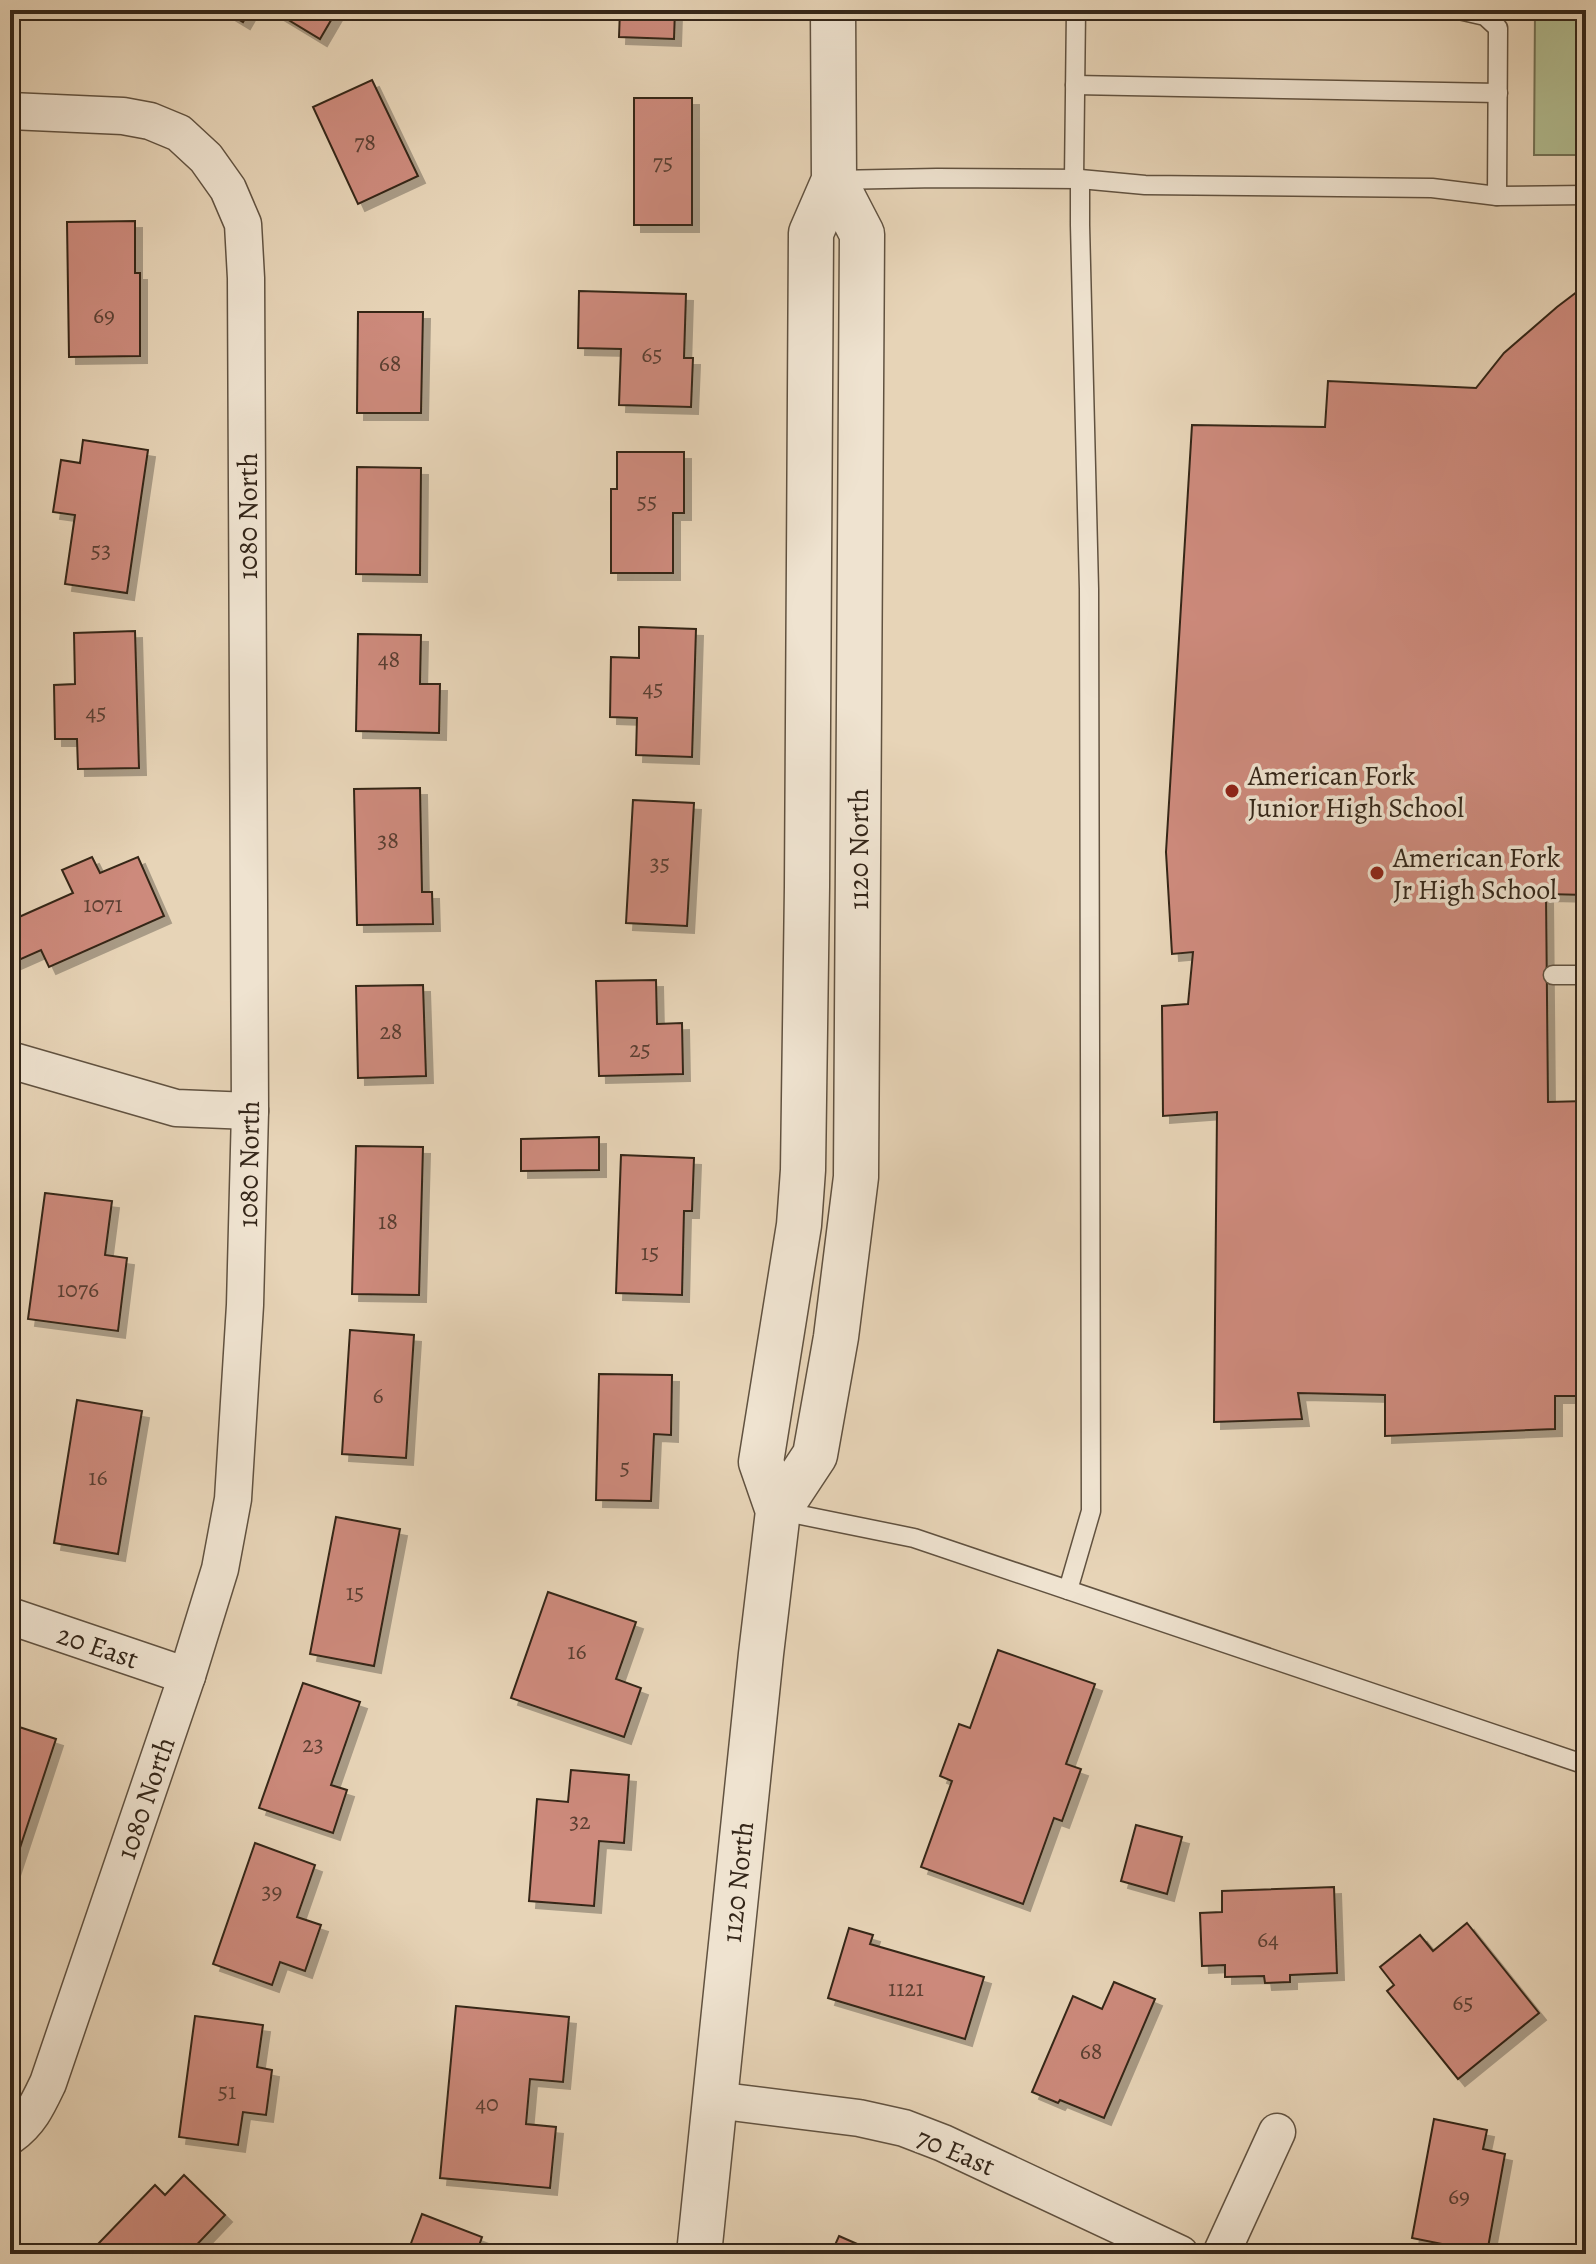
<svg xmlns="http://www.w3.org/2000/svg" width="1596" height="2264" font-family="Alegreya,serif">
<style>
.green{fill:#b2bd91;stroke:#737255;stroke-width:2}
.building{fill:#cd8a7b;stroke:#342619;stroke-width:2;filter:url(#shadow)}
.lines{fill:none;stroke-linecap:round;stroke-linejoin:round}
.service-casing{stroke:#615240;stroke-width:21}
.minor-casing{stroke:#615240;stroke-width:39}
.tertiary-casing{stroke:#615240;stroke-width:47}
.service{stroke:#efe3d0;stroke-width:18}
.minor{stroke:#efe3d0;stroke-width:36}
.tertiary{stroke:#efe3d0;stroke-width:44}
.poi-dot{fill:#8f2418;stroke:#efe3d0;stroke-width:3}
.labels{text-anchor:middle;stroke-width:7;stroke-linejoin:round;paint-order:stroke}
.number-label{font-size:24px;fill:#5a3f32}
.street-label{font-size:28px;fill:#342619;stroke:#efe3d0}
.poi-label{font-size:28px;fill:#342619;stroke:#efe3d0;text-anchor:start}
</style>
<defs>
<filter id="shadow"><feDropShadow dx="7" dy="7" stdDeviation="0" flood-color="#0004"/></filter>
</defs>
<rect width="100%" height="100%" fill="#e7d4b7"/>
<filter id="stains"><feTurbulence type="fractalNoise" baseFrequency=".0025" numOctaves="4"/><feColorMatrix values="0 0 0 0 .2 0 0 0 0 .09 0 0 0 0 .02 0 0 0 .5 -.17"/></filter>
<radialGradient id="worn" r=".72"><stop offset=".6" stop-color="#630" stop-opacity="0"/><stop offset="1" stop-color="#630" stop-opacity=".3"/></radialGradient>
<path class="green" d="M 1535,10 L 1586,10 L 1586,155 L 1534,155 Z"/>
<g class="building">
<path d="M 223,10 L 250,10 L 243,22 Z"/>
<path d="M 272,10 L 337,10 L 320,39 Z"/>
<path d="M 620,10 L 675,10 L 674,39 L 619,37 Z"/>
<path d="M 372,80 L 418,176 L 358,204 L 313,107 Z"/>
<rect x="634" y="98" width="58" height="127"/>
<path d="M 135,221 L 135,273 L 140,273 L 140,356 L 69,357 L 67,222 Z"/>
<path d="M 1586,285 L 1586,895 L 1546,894 L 1548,1102 L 1586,1101 L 1586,1396 L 1555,1396 L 1555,1429 L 1385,1436 L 1385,1395 L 1298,1393 L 1302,1419 L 1214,1422 L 1217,1112 L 1163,1116 L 1162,1006 L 1188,1004 L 1193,952 L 1172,954 L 1166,852 L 1192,425 L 1325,427 L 1328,381 L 1476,388 L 1504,353 L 1557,307 Z"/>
<path d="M 579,291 L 686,294 L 684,358 L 693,358 L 691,407 L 619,405 L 621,349 L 578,348 Z"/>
<path d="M 358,312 L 423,312 L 421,413 L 357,413 Z"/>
<path d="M 83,440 L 148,450 L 127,593 L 65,584 L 75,515 L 53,512 L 61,460 L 80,463 Z"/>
<path d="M 617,452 L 684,452 L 684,513 L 673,513 L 673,573 L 611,573 L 611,489 L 617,489 Z"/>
<path d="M 357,467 L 421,468 L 420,575 L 356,574 Z"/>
<path d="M 639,627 L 696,629 L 692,757 L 636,755 L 637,718 L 610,717 L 611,657 L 639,658 Z"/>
<path d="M 135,631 L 139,768 L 78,769 L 77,739 L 55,739 L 54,685 L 75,684 L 74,633 Z"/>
<path d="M 358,634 L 421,635 L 420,684 L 440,684 L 439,733 L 356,731 Z"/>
<path d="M 420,788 L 422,892 L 432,892 L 433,924 L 357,925 L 354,789 Z"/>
<path d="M 633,800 L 694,803 L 687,926 L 626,923 Z"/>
<path d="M 92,857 L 100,873 L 138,857 L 164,916 L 49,967 L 41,950 L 12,963 L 10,958 L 10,921 L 73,893 L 62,870 Z"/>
<path d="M 656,980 L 657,1024 L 682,1023 L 683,1074 L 599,1076 L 596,981 Z"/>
<path d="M 423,985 L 426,1076 L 358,1078 L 356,986 Z"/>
<path d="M 599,1137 L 599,1170 L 521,1171 L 521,1139 Z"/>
<path d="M 356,1146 L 423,1147 L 419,1295 L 352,1294 Z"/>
<path d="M 621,1155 L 694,1158 L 692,1211 L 684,1211 L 682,1295 L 616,1293 Z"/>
<path d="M 45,1193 L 112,1201 L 105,1255 L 127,1258 L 118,1331 L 28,1319 Z"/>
<path d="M 350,1330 L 414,1335 L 406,1458 L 342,1454 Z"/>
<path d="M 599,1374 L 672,1375 L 671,1435 L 654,1434 L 651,1501 L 596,1500 Z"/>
<path d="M 77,1400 L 142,1411 L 118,1554 L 54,1543 Z"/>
<path d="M 336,1517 L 400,1529 L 374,1666 L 310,1654 Z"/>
<path d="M 548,1592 L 636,1622 L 616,1679 L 641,1688 L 624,1737 L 511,1698 Z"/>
<path d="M 998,1650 L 1095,1684 L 1066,1764 L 1081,1769 L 1062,1821 L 1054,1818 L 1023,1904 L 921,1867 L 952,1781 L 940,1776 L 959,1724 L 970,1728 Z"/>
<path d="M 303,1683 L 360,1702 L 331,1785 L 347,1790 L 333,1833 L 259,1808 Z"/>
<path d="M 10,1724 L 56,1739 L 10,1878 Z"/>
<path d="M 571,1770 L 629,1775 L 624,1843 L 599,1841 L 594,1906 L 529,1901 L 537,1799 L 568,1802 Z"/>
<path d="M 1136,1825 L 1182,1837 L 1167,1894 L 1121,1881 Z"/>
<path d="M 255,1843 L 315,1865 L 297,1917 L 321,1925 L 305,1971 L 280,1962 L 272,1985 L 213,1964 Z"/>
<path d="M 1334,1887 L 1337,1973 L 1290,1975 L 1290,1982 L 1265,1983 L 1264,1976 L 1225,1977 L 1225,1965 L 1202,1966 L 1200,1913 L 1222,1912 L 1222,1891 Z"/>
<path d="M 1467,1923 L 1539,2013 L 1458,2079 L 1387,1991 L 1394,1985 L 1380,1967 L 1420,1935 L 1433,1951 Z"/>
<path d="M 849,1928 L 873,1935 L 870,1944 L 984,1977 L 965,2039 L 828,1998 Z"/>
<path d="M 1114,1982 L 1155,1999 L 1104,2118 L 1060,2100 L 1058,2103 L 1032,2092 L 1073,1996 L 1102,2009 Z"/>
<path d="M 456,2006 L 569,2017 L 563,2082 L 530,2079 L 526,2124 L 556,2127 L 550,2188 L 440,2178 Z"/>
<path d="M 195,2016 L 263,2025 L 257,2067 L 272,2070 L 266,2115 L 243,2112 L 238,2145 L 179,2137 Z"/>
<path d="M 1434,2119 L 1487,2130 L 1483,2149 L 1505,2154 L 1487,2253 L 1412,2238 Z"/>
<path d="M 184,2175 L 225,2215 L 188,2254 L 108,2254 L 98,2244 L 155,2185 L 165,2195 Z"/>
<path d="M 422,2214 L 482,2237 L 476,2254 L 407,2254 Z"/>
<path d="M 1586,2230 L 1586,2254 L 1578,2254 Z"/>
<path d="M 839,2236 L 880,2254 L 831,2254 Z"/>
</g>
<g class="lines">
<g class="service-casing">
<g id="service">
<path d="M 1459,10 L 1485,16 L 1498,28 L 1497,196"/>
<path d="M 1075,85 L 1498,93"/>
<path d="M 1074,179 L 1076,10"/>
<path d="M 834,180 L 937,178 L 1080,179 L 1145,185 L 1432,188 L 1497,196 L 1586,195"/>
<path d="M 1553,975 L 1586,975"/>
<path d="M 781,1511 L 914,1538 L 1586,1765"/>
<path d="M 1068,1590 L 1091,1511 L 1089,589 L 1080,225 L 1080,179"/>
</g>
</g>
<g class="minor-casing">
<g id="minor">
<path d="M 10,111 L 123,116 L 150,121 L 179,133 L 206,158 L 228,189 L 243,224 L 246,278 L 250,1111 L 245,1305 L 233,1499 L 220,1569 L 187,1676 L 48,2083 C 38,2104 30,2122 10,2136"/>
<path d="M 10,1060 L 176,1108 L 250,1111"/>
<path d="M 10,1616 L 187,1676"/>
<path d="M 715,2100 L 859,2118 L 904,2128 L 943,2143 L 1180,2254"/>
<path d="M 1221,2254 L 1277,2132"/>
</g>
</g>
<g class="tertiary-casing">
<g id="tertiary">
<path d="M 778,1511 L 815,1455 L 836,1337 L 856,1177 L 862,234 L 834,180"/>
<path d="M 699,2254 L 761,1654 L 778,1511 L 761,1462 L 799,1225 L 803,1170 L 807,887 L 811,233 L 834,180 L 833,10"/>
</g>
</g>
<use href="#service" class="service"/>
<use href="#minor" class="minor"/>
<use href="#tertiary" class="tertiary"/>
</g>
<g class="poi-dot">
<circle cx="1232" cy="791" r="8"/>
<circle cx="1377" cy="873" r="8"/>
</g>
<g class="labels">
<g class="number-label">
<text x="365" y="150">78</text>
<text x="663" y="170">75</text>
<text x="104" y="323">69</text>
<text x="652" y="362">65</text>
<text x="390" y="371">68</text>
<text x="647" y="509">55</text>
<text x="101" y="558">53</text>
<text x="389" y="667">48</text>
<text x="653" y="696">45</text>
<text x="96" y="720">45</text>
<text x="388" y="848">38</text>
<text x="660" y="871">35</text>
<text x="103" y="912">1071</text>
<text x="391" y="1039">28</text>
<text x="640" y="1057">25</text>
<text x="388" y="1229">18</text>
<text x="650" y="1260">15</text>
<text x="78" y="1297">1076</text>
<text x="378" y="1403">6</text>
<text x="625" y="1475">5</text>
<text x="98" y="1485">16</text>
<text x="355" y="1600">15</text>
<text x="577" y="1659">16</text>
<text x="313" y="1752">23</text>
<text x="580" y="1829">32</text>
<text x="272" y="1899">39</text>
<text x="1268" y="1947">64</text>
<text x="906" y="1996">1121</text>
<text x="1463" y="2010">65</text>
<text x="1091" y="2059">68</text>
<text x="227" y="2099">51</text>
<text x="487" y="2111">40</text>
<text x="1459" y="2204">69</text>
</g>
<g class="street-label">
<text transform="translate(247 516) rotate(-90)" y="10">1080 North</text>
<text transform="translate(858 849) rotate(-90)" y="10">1120 North</text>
<text transform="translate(248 1164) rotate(-89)" y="10">1080 North</text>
<text transform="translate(98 1646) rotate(19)" y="10">20 East</text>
<text transform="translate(145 1798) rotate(-71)" y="10">1080 North</text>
<text transform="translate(737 1882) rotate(-84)" y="10">1120 North</text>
<text transform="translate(956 2151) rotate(23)" y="10">70 East</text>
</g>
<g class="poi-label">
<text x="1248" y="785">American Fork<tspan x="1248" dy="32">Junior High School</tspan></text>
<text x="1393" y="867">American Fork<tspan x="1393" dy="32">Jr High School</tspan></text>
</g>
</g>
<rect width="1596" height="2264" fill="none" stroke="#e7d4b7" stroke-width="40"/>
<rect x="12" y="12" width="1572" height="2240" fill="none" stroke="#342619" stroke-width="4"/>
<rect x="20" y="20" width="1556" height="2224" fill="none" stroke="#342619" stroke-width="2"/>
<rect width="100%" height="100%" filter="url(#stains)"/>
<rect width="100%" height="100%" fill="url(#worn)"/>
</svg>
